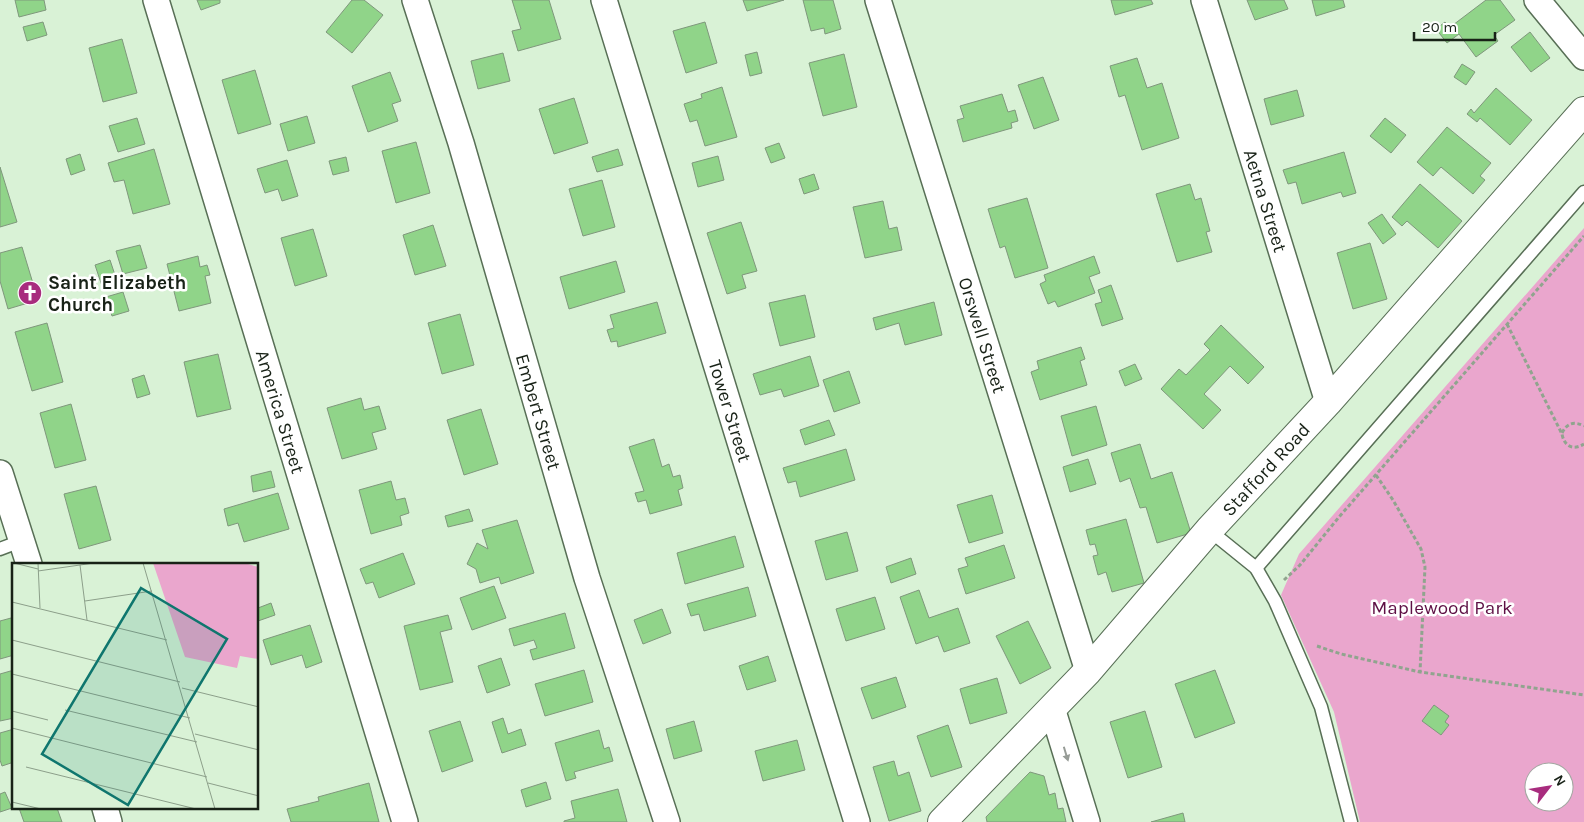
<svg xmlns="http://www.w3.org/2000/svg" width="1584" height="822" font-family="Karla,sans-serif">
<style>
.green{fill:#eaa6cd;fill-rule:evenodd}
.building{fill:#90d489;stroke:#7f977c}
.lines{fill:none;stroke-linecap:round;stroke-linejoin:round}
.service-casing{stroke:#586f56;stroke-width:15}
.minor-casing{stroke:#586f56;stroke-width:28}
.tertiary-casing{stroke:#586f56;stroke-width:30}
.path{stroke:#90a48e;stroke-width:3;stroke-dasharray:4 2.5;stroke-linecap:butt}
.service{stroke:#fff;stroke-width:12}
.minor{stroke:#fff;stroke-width:25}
.tertiary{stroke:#fff;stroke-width:28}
.oneway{fill:#979c97}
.labels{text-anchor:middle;stroke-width:5;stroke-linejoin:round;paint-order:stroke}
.street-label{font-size:19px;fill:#182217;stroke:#fff}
.poi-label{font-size:19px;font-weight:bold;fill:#182217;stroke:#fff;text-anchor:start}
.park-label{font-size:19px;fill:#5e1045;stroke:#fff}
.inset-road{fill:none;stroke:#8c9f8a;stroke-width:1}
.view{fill:#0f766e;fill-opacity:0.15;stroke:#0f766e;stroke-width:2.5}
.inset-edge{fill:none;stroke:#182217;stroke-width:2.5}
</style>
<rect width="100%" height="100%" fill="#d9f2d6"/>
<path class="green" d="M 1584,228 L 1584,822 L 1360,822 L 1334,712 L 1281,595 L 1299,554 ZM 1534,772 L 1564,772 L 1564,802 L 1534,802 Z"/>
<g class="building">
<path d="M 15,0 L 44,0 L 46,10 L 19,17 Z"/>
<path d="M 197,0 L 220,0 L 220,3 L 201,10 Z"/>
<path d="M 352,0 L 364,0 L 383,15 L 352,53 L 326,32 Z"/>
<path d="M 512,0 L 549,0 L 561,39 L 518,51 L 512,31 L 521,29 Z"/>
<path d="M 743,0 L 784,0 L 747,11 Z"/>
<path d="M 803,0 L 833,0 L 841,29 L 825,34 L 824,28 L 811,31 Z"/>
<path d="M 1111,0 L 1151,0 L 1153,4 L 1115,15 Z"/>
<path d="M 1247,0 L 1284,0 L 1288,9 L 1255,20 Z"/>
<path d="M 1312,0 L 1343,0 L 1345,7 L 1316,16 Z"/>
<path d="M 1486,0 L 1500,0 L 1515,20 L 1494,35 L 1498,41 L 1476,57 L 1459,34 L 1447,43 L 1436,29 L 1445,22 L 1449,28 Z"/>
<path d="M 43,22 L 47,35 L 27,41 L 23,27 Z"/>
<path d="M 705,22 L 717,63 L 686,73 L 673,31 Z"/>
<path d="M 1530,32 L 1550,58 L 1531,72 L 1511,47 Z"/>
<path d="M 122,39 L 137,93 L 103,102 L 89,48 Z"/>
<path d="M 757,52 L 762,73 L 750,76 L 745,55 Z"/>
<path d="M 503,53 L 510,81 L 478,89 L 471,61 Z"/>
<path d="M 844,54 L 857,107 L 823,116 L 809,63 Z"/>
<path d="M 1137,58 L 1147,88 L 1162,83 L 1179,138 L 1142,150 L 1125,95 L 1119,97 L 1110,66 Z"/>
<path d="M 1462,64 L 1475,72 L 1466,85 L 1454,77 Z"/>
<path d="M 255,70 L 271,124 L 238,134 L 222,80 Z"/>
<path d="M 390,72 L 401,101 L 392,104 L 398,121 L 368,132 L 352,86 Z"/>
<path d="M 1043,77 L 1059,120 L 1034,129 L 1018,85 Z"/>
<path d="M 722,87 L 737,137 L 705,146 L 697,120 L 690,122 L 684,104 L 702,98 L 701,94 Z"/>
<path d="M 1496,88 L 1532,120 L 1510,145 L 1480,118 L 1477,122 L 1467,114 L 1471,109 L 1474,113 Z"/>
<path d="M 1297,90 L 1304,116 L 1271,125 L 1264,99 Z"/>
<path d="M 1002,94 L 1008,112 L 1015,110 L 1018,121 L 1011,123 L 1012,128 L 963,142 L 957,120 L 964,118 L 960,106 Z"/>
<path d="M 574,98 L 588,143 L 554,154 L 539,109 Z"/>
<path d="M 307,116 L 315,143 L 288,151 L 280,124 Z"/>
<path d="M 137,118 L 145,144 L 118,152 L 109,126 Z"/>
<path d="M 1385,118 L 1406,135 L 1391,153 L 1370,136 Z"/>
<path d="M 1447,127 L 1491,163 L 1480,176 L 1485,180 L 1473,194 L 1441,167 L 1433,176 L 1417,162 Z"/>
<path d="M 416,142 L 430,193 L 396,203 L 382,151 Z"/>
<path d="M 779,143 L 785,158 L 771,163 L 765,148 Z"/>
<path d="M 154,149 L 170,204 L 133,214 L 124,180 L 114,182 L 108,163 Z"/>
<path d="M 618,149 L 623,165 L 597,172 L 592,157 Z"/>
<path d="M 1344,152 L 1356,193 L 1343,197 L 1341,192 L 1302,204 L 1296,182 L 1288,184 L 1283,170 Z"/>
<path d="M 80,154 L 85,170 L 71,175 L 66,159 Z"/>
<path d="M 718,156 L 724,180 L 698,187 L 692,163 Z"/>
<path d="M 346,157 L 349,171 L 333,175 L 329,161 Z"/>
<path d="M 287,160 L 298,196 L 282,201 L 278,189 L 265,193 L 257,169 Z"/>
<path d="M 0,167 L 17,222 L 0,227 Z"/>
<path d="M 814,174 L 819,189 L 804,194 L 799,179 Z"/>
<path d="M 602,180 L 615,227 L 583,236 L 569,189 Z"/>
<path d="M 1190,184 L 1195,200 L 1201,198 L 1210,231 L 1206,232 L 1212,252 L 1177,262 L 1156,194 Z"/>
<path d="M 1420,184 L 1462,221 L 1438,248 L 1407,221 L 1402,226 L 1392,217 Z"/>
<path d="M 1027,198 L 1048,268 L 1015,278 L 1005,246 L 1000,248 L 988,209 Z"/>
<path d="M 883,201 L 889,229 L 897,227 L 902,250 L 865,258 L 853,207 Z"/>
<path d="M 1382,214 L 1396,234 L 1383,244 L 1368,223 Z"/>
<path d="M 741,222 L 757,271 L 742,275 L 746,288 L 727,294 L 707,233 Z"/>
<path d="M 433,225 L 446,266 L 415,275 L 403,235 Z"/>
<path d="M 313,229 L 327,276 L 295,286 L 281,238 Z"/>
<path d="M 1370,243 L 1387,299 L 1353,309 L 1337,253 Z"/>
<path d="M 140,245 L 147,268 L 123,274 L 116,251 Z"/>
<path d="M 22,247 L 38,300 L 8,309 L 0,281 L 0,253 Z"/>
<path d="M 198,256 L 200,267 L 207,265 L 210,275 L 205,276 L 211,303 L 179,311 L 167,264 Z"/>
<path d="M 1094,256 L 1100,273 L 1089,277 L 1095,293 L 1058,307 L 1055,301 L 1048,304 L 1040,284 L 1046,281 L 1044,275 Z"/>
<path d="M 110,260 L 117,281 L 102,286 L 95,265 Z"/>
<path d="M 616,261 L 625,292 L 569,309 L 560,277 Z"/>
<path d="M 1111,285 L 1123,319 L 1102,326 L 1095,304 L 1102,302 L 1098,290 Z"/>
<path d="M 123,292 L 129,311 L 112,316 L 106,297 Z"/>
<path d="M 805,295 L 815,337 L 780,346 L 769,303 Z"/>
<path d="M 657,302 L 666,333 L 618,347 L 617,341 L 611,342 L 607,330 L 614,328 L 610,315 Z"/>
<path d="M 934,302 L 942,335 L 905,345 L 899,323 L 876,330 L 873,318 Z"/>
<path d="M 460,314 L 474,365 L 442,374 L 428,323 Z"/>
<path d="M 47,323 L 63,382 L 32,391 L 15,332 Z"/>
<path d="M 1221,325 L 1264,367 L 1248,384 L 1230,366 L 1204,394 L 1221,410 L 1203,429 L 1161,389 L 1179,369 L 1186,375 L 1210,350 L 1204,344 Z"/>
<path d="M 1081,347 L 1085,359 L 1080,361 L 1087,385 L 1040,400 L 1031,372 L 1039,369 L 1037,361 Z"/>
<path d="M 218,354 L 231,409 L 197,417 L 184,362 Z"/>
<path d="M 810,356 L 819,386 L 784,397 L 781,389 L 760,395 L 753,374 Z"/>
<path d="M 1135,364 L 1142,379 L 1125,386 L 1119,371 Z"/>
<path d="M 849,371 L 860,403 L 834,412 L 823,380 Z"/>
<path d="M 144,375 L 150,394 L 137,398 L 132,379 Z"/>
<path d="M 361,398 L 364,410 L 379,406 L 386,429 L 372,433 L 377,449 L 342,459 L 327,408 Z"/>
<path d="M 71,404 L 86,460 L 55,468 L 40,413 Z"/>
<path d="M 1096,406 L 1107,445 L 1072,456 L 1061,416 Z"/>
<path d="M 481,409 L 498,464 L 464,475 L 447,420 Z"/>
<path d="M 829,420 L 835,435 L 805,445 L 800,430 Z"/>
<path d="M 654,439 L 662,467 L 669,464 L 673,477 L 680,475 L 683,488 L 678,490 L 682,505 L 650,514 L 646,500 L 638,502 L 635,493 L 644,491 L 629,447 Z"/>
<path d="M 1140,444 L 1151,479 L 1172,472 L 1191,533 L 1157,543 L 1146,507 L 1140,508 L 1130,478 L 1120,482 L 1111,453 Z"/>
<path d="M 846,449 L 855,480 L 800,497 L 796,481 L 788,483 L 783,468 Z"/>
<path d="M 1088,459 L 1096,484 L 1070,492 L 1063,467 Z"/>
<path d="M 271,471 L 275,487 L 253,492 L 251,476 Z"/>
<path d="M 391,481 L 396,500 L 405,498 L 409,513 L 400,516 L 402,525 L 371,534 L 359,490 Z"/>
<path d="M 96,486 L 111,540 L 79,549 L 64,494 Z"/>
<path d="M 278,493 L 289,529 L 244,542 L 238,523 L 228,526 L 224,509 Z"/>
<path d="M 992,495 L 1003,533 L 969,543 L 957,505 Z"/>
<path d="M 469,509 L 473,521 L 448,527 L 445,516 Z"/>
<path d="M 1126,519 L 1144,583 L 1112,592 L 1106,572 L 1098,575 L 1093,556 L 1098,555 L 1095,544 L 1090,545 L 1086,530 Z"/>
<path d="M 517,520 L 534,573 L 501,584 L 499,577 L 480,583 L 476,569 L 467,564 L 477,543 L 488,549 L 482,530 Z"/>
<path d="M 847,532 L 858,571 L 826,580 L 815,541 Z"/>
<path d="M 735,536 L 744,567 L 685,584 L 677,553 Z"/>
<path d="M 1004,545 L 1015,578 L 966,594 L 958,569 L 968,566 L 965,558 Z"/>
<path d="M 403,553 L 415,584 L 379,598 L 373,582 L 366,584 L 360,569 Z"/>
<path d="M 911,558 L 916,574 L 891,583 L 886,567 Z"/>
<path d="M 494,586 L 506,618 L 472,630 L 460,598 Z"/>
<path d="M 748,587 L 756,616 L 704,631 L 699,614 L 691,616 L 687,604 Z"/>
<path d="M 919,590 L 929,618 L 958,608 L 970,643 L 944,652 L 938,636 L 916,644 L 900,597 Z"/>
<path d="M 875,597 L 885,629 L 846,641 L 836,609 Z"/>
<path d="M 271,603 L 275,615 L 258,621 L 258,608 Z"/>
<path d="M 662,609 L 671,633 L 643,644 L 634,620 Z"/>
<path d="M 565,613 L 575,648 L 533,660 L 530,650 L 537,648 L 534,640 L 514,646 L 509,629 Z"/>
<path d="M 448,615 L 452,629 L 440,632 L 453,682 L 420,690 L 404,626 Z"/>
<path d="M 11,618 L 14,627 L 14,655 L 0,659 L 0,621 Z"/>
<path d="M 1028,621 L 1051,668 L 1020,684 L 996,636 Z"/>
<path d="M 310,625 L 322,662 L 306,668 L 302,655 L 271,665 L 263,640 Z"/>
<path d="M 768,656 L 776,681 L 747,690 L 739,666 Z"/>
<path d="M 501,658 L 510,685 L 487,693 L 478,666 Z"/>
<path d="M 14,670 L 14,718 L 0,721 L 0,674 Z"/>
<path d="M 584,670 L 593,702 L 545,716 L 535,684 Z"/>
<path d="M 1215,670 L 1235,723 L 1195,738 L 1175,684 Z"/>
<path d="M 896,677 L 906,707 L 872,719 L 861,688 Z"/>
<path d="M 997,678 L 1007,713 L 970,724 L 960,689 Z"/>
<path d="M 1434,705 L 1449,716 L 1445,722 L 1449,725 L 1441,735 L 1422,721 Z"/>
<path d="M 1145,711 L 1162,767 L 1128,778 L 1110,722 Z"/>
<path d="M 503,718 L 508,734 L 521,729 L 526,745 L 502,753 L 492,722 Z"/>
<path d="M 460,721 L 473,761 L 442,772 L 429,731 Z"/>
<path d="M 694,721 L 702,751 L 674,759 L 666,729 Z"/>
<path d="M 948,725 L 962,767 L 931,777 L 917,736 Z"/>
<path d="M 14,729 L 14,762 L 2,766 L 0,760 L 0,733 Z"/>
<path d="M 599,730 L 604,749 L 609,747 L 613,761 L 574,772 L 576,778 L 566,781 L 555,743 Z"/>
<path d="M 797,740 L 805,770 L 763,781 L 755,751 Z"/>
<path d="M 894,761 L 898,776 L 909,772 L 921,811 L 889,821 L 873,767 Z"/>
<path d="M 1030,772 L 1044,776 L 1049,795 L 1055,793 L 1058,809 L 1063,808 L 1066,822 L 987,822 L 986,817 Z"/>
<path d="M 546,782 L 551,799 L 526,807 L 521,790 Z"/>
<path d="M 369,783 L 379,822 L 291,822 L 287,809 L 319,801 L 318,797 Z"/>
<path d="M 618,789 L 627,822 L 564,822 L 564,821 L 575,818 L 571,801 Z"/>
<path d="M 5,792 L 12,808 L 0,812 L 0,794 Z"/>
<path d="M 19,808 L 57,808 L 62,822 L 24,822 Z"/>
<path d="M 1183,813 L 1185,822 L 1151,822 Z"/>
</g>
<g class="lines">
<g class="service-casing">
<g id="service">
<path d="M 1209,530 L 1256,568 L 1275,601 L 1321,707 L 1351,822"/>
<path d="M 0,549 L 21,541"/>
<path d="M 1256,568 L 1584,192"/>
</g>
</g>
<g class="minor-casing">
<g id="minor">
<path id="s1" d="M 156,0 L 405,822"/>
<path id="s2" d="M 415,0 L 461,143 L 587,578 L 667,822"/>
<path id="s3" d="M 604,0 L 857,822"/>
<path id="s4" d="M 878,0 L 1088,671"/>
<path id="s5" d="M 1204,0 L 1328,402"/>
<path d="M 1537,0 L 1584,57"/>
<path d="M 0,473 L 29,564"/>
<path d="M 1052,708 L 1087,822"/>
<path d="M 105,808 L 109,822"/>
</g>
</g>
<g class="tertiary-casing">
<g id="tertiary">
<path id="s6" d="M 942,822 L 1088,671 L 1209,530 L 1328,402 L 1584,111"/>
</g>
</g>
<g class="path">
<path d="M 1507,324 L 1562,434 C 1564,446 1573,451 1584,444"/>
<path d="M 1562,433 C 1567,423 1574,421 1584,426"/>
<path d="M 1376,475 L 1393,500 L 1421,549 L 1425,567 L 1420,672"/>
<path d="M 1284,580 L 1300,565 L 1339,517 L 1584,236"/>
<path d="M 1317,646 L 1341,654 L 1420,672 L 1584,695"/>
</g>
<use href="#service" class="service"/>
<use href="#minor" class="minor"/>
<use href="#tertiary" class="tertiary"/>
</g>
<defs><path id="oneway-solid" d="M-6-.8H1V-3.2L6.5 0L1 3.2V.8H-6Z" transform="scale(1.25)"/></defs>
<use class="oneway" href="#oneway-solid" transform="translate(1066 754) rotate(73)"/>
<defs>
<g id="church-disc" transform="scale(1.25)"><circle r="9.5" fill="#a82c7e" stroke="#fff"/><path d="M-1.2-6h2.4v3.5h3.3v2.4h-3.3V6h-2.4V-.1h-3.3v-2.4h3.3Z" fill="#fff"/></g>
</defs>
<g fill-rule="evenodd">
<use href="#church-disc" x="30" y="293"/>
</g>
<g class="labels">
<g class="street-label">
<text dy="7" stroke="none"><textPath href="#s5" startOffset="210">Aetna Street</textPath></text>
<text dy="7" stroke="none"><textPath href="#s4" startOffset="351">Orswell Street</textPath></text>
<text dy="7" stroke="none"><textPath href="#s1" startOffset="430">America Street</textPath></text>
<text dy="7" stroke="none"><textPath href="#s3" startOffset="430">Tower Street</textPath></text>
<text dy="7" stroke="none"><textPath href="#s2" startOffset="430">Embert Street</textPath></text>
<text dy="7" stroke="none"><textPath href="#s6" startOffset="479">Stafford Road</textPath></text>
</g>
<g class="poi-label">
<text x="48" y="289">Saint Elizabeth<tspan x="48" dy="22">Church</tspan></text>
</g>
<g class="park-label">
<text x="1442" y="614">Maplewood Park</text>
</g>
</g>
<g transform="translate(12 563)">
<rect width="246" height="246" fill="#d9f2d6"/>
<path d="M 141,0 L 233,0 L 246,4 L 246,96 L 228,93 L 225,105 L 173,94 Z" fill="#eaa6cd"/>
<path class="inset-road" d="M 2,0 L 26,6M 26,0 L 28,45M 131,0 L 203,246M 68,2 L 75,57M 26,8 L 82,0M 73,38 L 140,28M 0,39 L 155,77M 0,77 L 168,119M 0,111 L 178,155M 170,125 L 247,144M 53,147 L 185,179M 0,148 L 36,157M 0,165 L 195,214M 183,171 L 247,187M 14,204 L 184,246M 196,220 L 247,233M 0,239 L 29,246"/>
<path class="view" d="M 129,25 L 215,76 L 116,242 L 30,191 Z"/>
<rect width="246" height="246" class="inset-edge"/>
</g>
<g transform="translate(1549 787) rotate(59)"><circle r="24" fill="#ffffff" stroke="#a3a7a2"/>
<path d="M0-4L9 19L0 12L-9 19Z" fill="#a82c7e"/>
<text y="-8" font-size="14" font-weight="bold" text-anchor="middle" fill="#182217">N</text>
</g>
<path d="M1414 32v8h81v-8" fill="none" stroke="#182217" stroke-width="2.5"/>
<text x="1422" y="32" font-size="15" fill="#182217" stroke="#ffffff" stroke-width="4" paint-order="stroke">20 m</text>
</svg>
